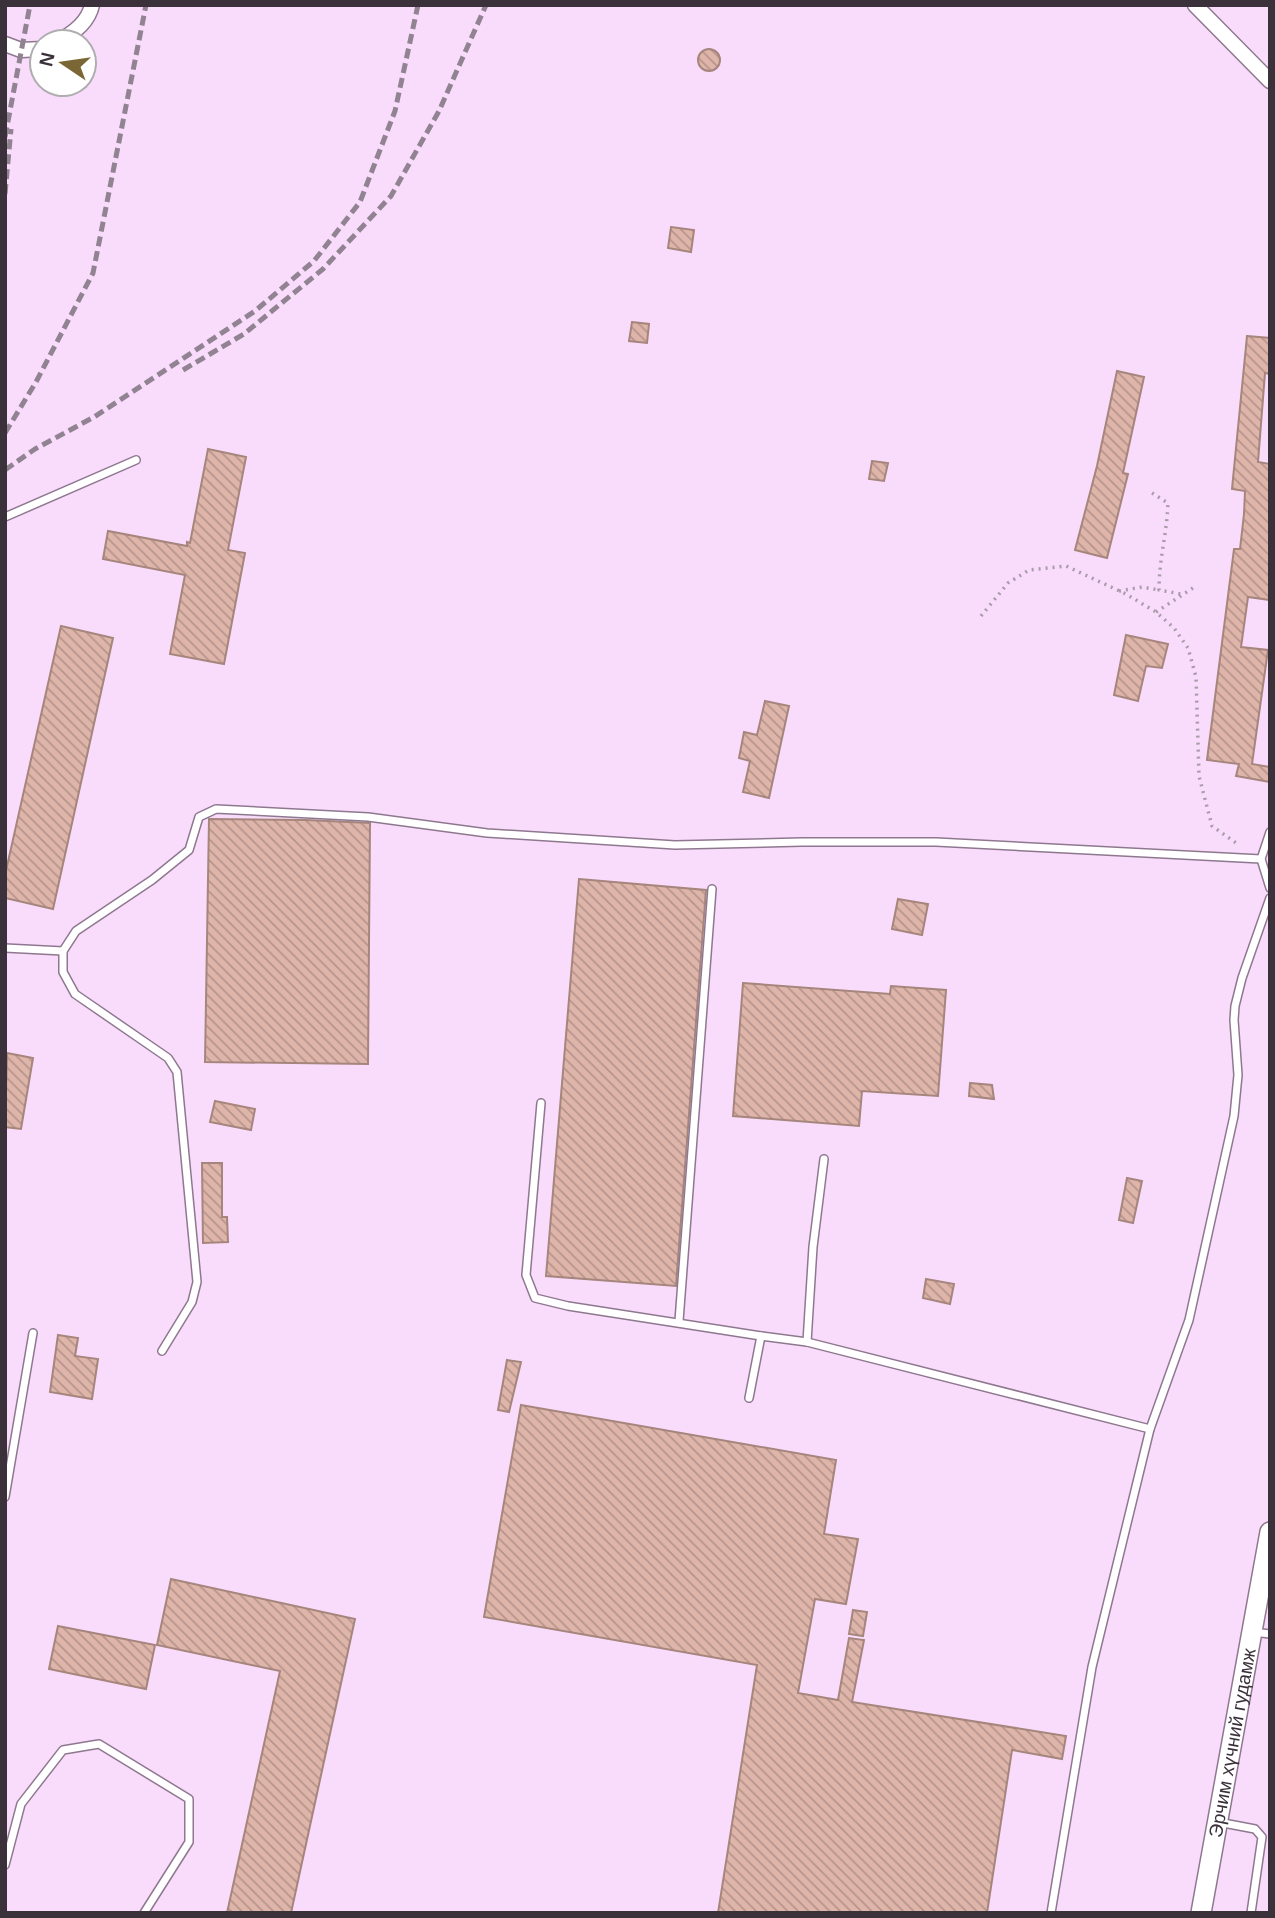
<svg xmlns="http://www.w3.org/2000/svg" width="1275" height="1918" font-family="Helvetica,sans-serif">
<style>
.built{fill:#f9dcfb;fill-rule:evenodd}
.building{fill:url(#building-back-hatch);stroke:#a6857d;stroke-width:2}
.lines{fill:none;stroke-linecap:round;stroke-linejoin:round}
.lane-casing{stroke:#8e788f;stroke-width:10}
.street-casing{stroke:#8e788f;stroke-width:17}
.secondary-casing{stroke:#8e788f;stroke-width:22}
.path{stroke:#aa9bab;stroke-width:3.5;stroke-dasharray:2 5;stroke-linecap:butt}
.lane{stroke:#fff;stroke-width:7}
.street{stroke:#fff;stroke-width:14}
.secondary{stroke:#fff;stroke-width:19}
.rail{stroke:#918392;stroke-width:5;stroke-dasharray:10 5;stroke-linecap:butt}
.labels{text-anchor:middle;stroke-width:5;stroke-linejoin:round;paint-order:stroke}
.street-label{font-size:19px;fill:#3a313b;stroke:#fff}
</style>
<defs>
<pattern id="building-back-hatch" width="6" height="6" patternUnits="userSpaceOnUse" patternTransform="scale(1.75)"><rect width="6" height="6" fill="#dfb5aa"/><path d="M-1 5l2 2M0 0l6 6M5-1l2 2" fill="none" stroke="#b6948c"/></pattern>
</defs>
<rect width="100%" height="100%" fill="#fbe8fc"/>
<path class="built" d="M 5,5 L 1270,5 L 1270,1913 L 5,1913 ZM 42,42 L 84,42 L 84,84 L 42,84 Z"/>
<g class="building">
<circle cx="709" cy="60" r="11"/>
<path d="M 671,227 L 694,230 L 691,252 L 668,248 Z"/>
<path d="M 632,322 L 649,324 L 647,343 L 629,341 Z"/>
<path d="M 1247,336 L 1270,338 L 1270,374 L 1265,373 L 1258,462 L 1270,464 L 1270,600 L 1248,597 L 1241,647 L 1268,650 L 1252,764 L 1270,767 L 1270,782 L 1236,776 L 1239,764 L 1207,760 L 1234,549 L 1240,549 L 1244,514 L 1245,491 L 1232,489 Z"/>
<path d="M 1117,371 L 1144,377 L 1123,473 L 1128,474 L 1107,558 L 1075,550 L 1097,466 Z"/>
<path d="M 208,449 L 246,457 L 228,550 L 245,553 L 224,664 L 170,654 L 185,575 L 103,559 L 108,531 L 187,546 L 187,542 L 190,543 Z"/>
<path d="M 872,461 L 888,463 L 884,481 L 869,479 Z"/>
<path d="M 61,626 L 113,638 L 53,909 L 5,898 L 5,875 Z"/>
<path d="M 1126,635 L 1168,644 L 1162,668 L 1146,666 L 1138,701 L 1114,695 Z"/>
<path d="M 765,701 L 789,706 L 769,798 L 743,792 L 750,761 L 739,758 L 744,732 L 757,735 Z"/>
<path d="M 209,819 L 306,820 L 370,823 L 368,1064 L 205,1062 Z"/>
<path d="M 579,879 L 706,890 L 676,1286 L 546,1276 Z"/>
<path d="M 898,899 L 928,904 L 922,935 L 892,929 Z"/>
<path d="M 743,983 L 890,994 L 891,986 L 946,990 L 938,1096 L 862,1091 L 859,1126 L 733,1116 Z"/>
<path d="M 7,1053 L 33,1058 L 21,1129 L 5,1127 Z"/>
<path d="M 970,1083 L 992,1085 L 994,1099 L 969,1096 Z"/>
<path d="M 215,1101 L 255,1109 L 251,1130 L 210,1122 Z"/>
<path d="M 202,1163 L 222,1163 L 222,1217 L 227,1217 L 228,1242 L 203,1243 Z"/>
<path d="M 1127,1178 L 1142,1181 L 1133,1223 L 1119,1220 Z"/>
<path d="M 926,1279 L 954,1284 L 950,1304 L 923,1298 Z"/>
<path d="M 58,1335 L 78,1338 L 75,1356 L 98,1359 L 92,1399 L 50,1392 Z"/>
<path d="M 507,1360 L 521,1362 L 509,1412 L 498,1410 Z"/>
<path d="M 521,1405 L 836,1460 L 824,1534 L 858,1539 L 846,1604 L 815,1599 L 798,1693 L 838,1700 L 849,1638 L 864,1640 L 852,1702 L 1066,1736 L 1062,1759 L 1012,1750 L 987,1913 L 718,1913 L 757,1665 L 484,1617 Z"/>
<path d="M 171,1579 L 355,1619 L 291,1913 L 227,1913 L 280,1671 L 157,1645 Z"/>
<path d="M 853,1610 L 867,1612 L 863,1636 L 849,1634 Z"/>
<path d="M 58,1626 L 155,1645 L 146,1689 L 49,1669 Z"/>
</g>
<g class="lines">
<g class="lane-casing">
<g id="lane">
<path d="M 5,517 L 136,460"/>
<path d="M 1270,832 L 1261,859 L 1270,888"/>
<path d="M 5,948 L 63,951"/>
<path d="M 541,1103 L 526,1275 L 535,1298 L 568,1306 L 761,1336"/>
<path d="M 679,1321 L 712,889"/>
<path d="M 807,1342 L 813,1247 L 824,1159"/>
<path d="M 162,1351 L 192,1302 L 197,1282 L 177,1072 L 168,1058 L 75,994 L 63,972 L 63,951 L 76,931 L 152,880 L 189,850 L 199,817 L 216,809 L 368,817 L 487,833 L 675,845 L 802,842 L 936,842 L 1261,859"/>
<path d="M 749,1398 L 761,1336 L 807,1342 L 1150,1429"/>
<path d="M 5,1497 L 33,1333"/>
<path d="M 1253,1632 L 1270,1634"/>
<path d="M 1218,1822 L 1255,1829 L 1262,1837 L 1251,1913"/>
<path d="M 5,1865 L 21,1804 L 63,1750 L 99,1744 L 189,1799 L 189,1842 L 144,1913"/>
<path d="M 1051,1913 L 1092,1667 L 1150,1429 L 1189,1320 L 1234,1116 L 1238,1075 L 1234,1020 L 1235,1006 L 1242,978 L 1270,898"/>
</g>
</g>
<g class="street-casing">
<g id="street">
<path d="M 1195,5 L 1270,81"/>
<path d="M 56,42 C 71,35 88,23 92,5"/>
<path d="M 5,44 L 21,50 L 42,49"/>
</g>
</g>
<g class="secondary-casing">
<g id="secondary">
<path id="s1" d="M 1201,1913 L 1270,1532"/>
</g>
</g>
<g class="path">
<path d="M 1152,493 L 1168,503 C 1167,533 1159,559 1159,590 L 1181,594"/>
<path d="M 1119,591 L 1142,587 L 1159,590"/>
<path d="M 1156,612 L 1193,588"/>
<path d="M 981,616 L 1008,583 L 1029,570 L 1066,566 L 1126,594 L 1156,612 L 1174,628 L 1188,648 L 1196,677 L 1199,776 L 1212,826 L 1239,845"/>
</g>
<use href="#lane" class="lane"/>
<use href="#street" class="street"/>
<use href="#secondary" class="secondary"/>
<g class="rail">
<path d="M 5,137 L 30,5"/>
<path d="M 5,194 L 11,129"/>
<path d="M 183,370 L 244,334 L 323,269 L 391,196 L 439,111 L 486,5"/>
<path d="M 5,433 L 36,382 L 93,273 L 146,5"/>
<path d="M 5,470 L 35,449 L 94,417 L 255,311 L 314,261 L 360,202 L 395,111 L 418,5"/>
</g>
</g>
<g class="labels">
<g class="street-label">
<text dy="7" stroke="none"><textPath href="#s1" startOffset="173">Эрчим хүчний гудамж</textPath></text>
</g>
</g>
<rect width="1275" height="1918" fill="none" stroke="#3a313b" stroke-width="14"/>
<g transform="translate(63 63) rotate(283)"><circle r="33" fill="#ffffff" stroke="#b0adb1" stroke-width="2"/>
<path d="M0-5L12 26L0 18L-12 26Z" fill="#7b6635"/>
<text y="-10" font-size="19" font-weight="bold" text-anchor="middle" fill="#3a313b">N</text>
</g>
</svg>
